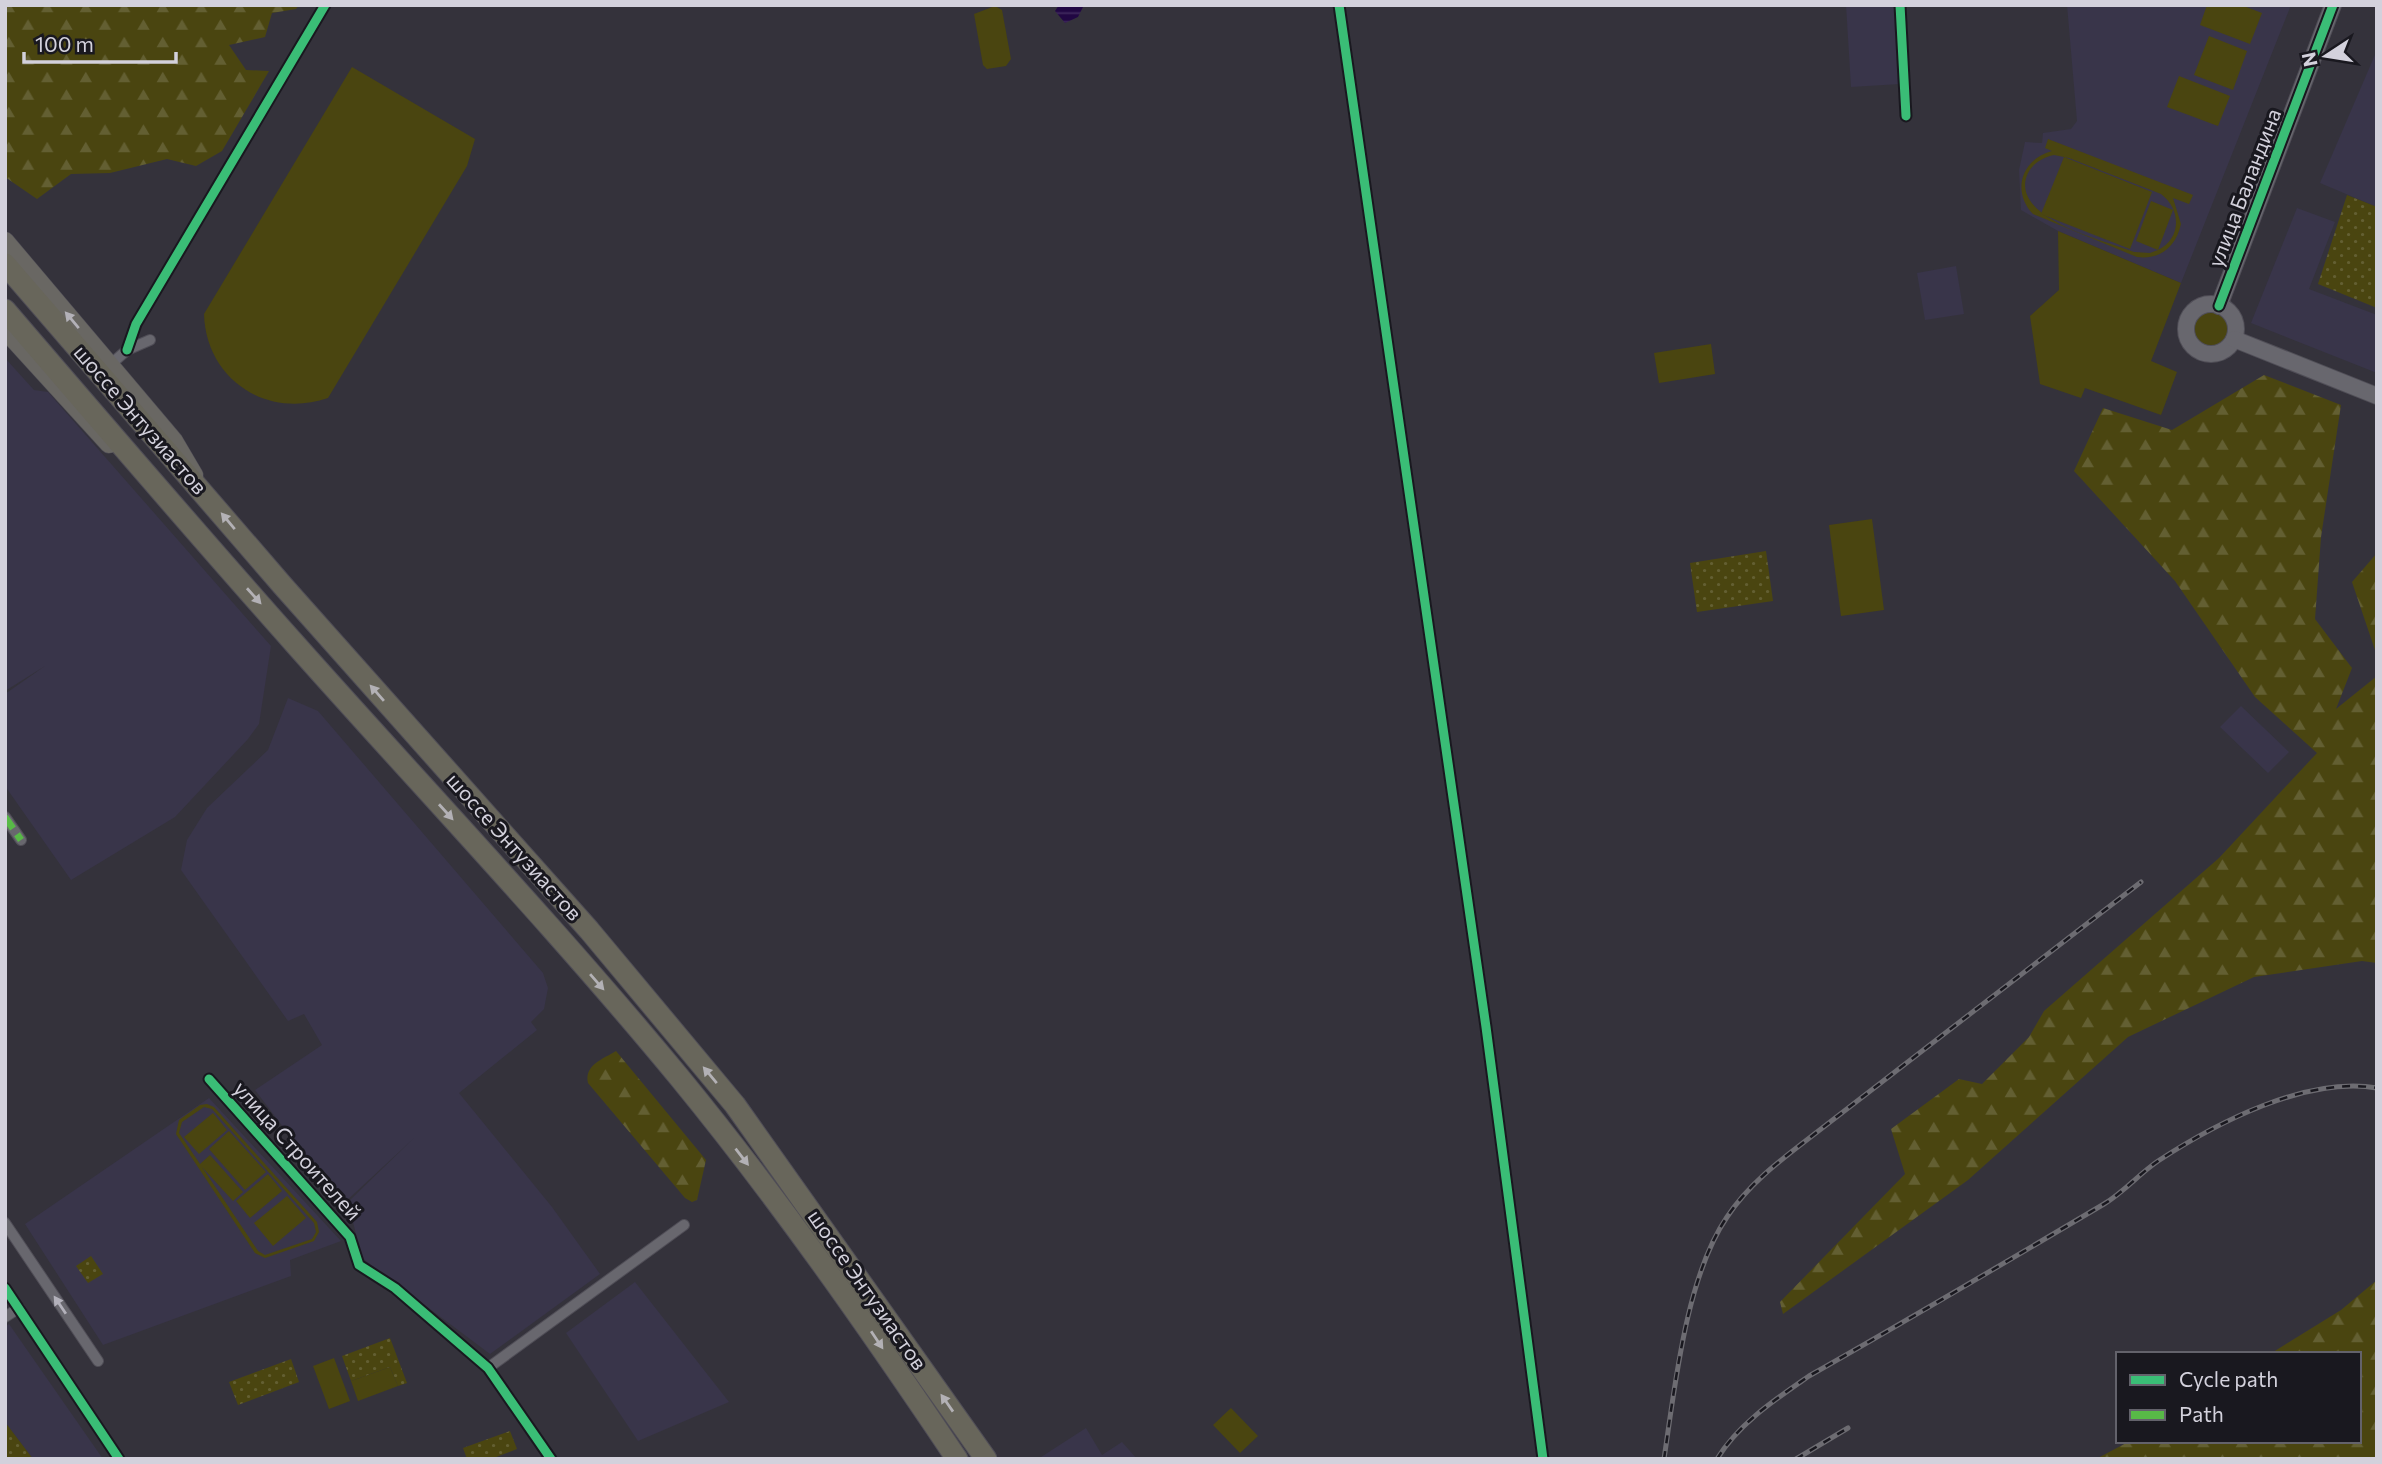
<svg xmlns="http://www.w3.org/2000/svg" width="2382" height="1464" font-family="Commissioner,sans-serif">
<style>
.built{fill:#39354a}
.grass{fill:#4a4510;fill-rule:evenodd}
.forest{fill:url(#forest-firs)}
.park{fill:url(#park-dots)}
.water{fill:url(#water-rules)}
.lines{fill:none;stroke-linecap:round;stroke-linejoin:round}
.street-casing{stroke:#504e57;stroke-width:12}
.secondary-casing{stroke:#504e57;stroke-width:18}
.primary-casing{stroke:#504e57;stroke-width:19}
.highway-casing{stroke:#504e57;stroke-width:23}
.street{stroke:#68676e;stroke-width:10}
.secondary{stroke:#68676e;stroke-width:16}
.primary{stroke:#696763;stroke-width:18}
.highway{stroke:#68665b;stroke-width:21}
.rail-casing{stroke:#6d6c72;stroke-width:5}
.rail{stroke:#19181f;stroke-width:2.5;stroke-dasharray:8;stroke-linecap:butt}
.quiet{stroke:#58b947;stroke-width:7;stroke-dasharray:14 7;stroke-linecap:butt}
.cycleway-casing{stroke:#19181f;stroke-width:13}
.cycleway{stroke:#3abd76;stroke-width:9}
.oneway{fill:#b3b1b8}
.oneway2{fill:#b3b1b5}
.oneway3{fill:#b3b1bb}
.labels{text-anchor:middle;stroke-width:6;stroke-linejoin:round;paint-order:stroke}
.street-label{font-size:21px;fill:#d3d1dc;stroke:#19181f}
</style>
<defs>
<pattern id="forest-firs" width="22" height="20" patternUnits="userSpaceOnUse" patternTransform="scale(1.75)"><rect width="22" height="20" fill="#4a4510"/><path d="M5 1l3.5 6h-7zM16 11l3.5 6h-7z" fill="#635f32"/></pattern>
<pattern id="park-dots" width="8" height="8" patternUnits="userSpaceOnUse" patternTransform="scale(1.75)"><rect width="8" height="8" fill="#4a4510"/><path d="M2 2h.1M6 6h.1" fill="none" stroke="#635f32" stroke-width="1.8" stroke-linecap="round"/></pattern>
<pattern id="water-rules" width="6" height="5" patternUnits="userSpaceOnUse" patternTransform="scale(1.75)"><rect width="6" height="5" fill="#210743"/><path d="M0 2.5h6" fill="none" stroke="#402a5e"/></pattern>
</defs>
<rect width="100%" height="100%" fill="#34323b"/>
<g class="built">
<path d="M 1846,5 L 1896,5 L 1900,84 L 1851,87 Z"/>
<path d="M 2067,5 L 2291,5 L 2181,283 L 2058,231 L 2021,210 L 2019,170 L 2025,142 L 2042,143 L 2043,133 L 2071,129 L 2077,121 Z"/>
<path d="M 2377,50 L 2377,207 L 2320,183 Z"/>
<path d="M 2297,208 L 2335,222 L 2309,289 L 2377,315 L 2377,373 L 2251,323 Z"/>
<path d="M 1956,266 L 1964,314 L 1925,320 L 1917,273 Z"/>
<path d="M 5,358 L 34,390 L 48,392 L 271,646 L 259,724 L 248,739 L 175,817 L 71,880 L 5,786 L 5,694 L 45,666 L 5,691 Z"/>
<path d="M 288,698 L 318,711 L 543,973 L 548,988 L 544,1009 L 531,1022 L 537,1030 L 459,1093 L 552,1207 L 600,1274 L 490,1354 L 362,1258 L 348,1202 L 414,1138 L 342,1205 L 255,1090 L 322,1045 L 304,1014 L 288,1021 L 181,870 L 187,840 L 207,808 L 268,750 Z"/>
<path d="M 2241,706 L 2289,752 L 2268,773 L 2220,727 Z"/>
<path d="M 209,1098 L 341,1241 L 290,1260 L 291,1276 L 103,1345 L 25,1224 Z"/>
<path d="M 635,1282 L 729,1402 L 638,1441 L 566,1333 Z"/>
<path d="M 9,1324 L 103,1459 L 33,1459 L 5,1422 L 5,1327 Z"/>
<path d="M 1086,1428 L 1102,1455 L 1122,1442 L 1137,1459 L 1038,1459 Z"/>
</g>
<g class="grass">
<path d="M 2207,5 L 2241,5 L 2262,13 L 2250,44 L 2200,25 Z"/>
<path d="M 995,6 L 1002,10 L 1011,59 L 1006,66 L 987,69 L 983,65 L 974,14 Z"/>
<path d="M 2209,36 L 2247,51 L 2233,90 L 2194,75 Z"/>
<path d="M 352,67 L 475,139 L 467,166 L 328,398 C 267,419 206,380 204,314 Z"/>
<path d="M 2179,76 L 2230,96 L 2218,126 L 2167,107 Z"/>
<path d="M 2048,139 L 2193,195 L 2189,204 L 2173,198 L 2181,224 C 2176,247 2160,260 2137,257 L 2033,214 C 2011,191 2022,159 2052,151 L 2045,148 ZM 2054,155 L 2069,158 L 2161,194 C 2181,209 2182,238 2158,250 L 2173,210 L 2151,201 L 2136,241 L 2158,250 L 2150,253 L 2134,252 C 2104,240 2015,220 2026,178 C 2030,165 2041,158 2054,155 Z"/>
<path d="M 2064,157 L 2152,192 L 2130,249 L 2041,214 Z"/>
<path d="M 2058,231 L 2181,283 L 2151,361 L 2177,372 L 2161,415 L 2085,388 L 2081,398 L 2040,384 L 2030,316 L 2059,290 Z"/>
<circle cx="2211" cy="329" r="18"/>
<path d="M 1711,344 L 1715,374 L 1659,383 L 1654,353 Z"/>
<path d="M 1872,519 L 1884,610 L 1841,616 L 1829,525 Z"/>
<path d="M 207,1104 L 214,1107 L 317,1222 L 319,1232 L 314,1241 L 265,1258 L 255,1253 L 176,1134 L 179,1120 L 200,1105 ZM 204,1107 L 212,1109 L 314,1223 L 316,1232 L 312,1239 L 265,1255 L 258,1251 L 202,1167 L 233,1201 L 243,1192 L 210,1155 L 200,1164 L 179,1133 L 182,1122 Z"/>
<path d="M 213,1113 L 227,1130 L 199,1154 L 184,1137 Z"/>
<path d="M 229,1131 L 266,1172 L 245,1190 L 209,1149 Z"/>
<path d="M 268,1174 L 282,1191 L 250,1218 L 236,1201 Z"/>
<path d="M 287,1196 L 306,1218 L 273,1246 L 254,1223 Z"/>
<path d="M 334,1358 L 350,1401 L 329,1409 L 313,1366 Z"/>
<path d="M 390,1367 L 398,1386 L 358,1401 L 351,1381 Z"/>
<path d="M 1231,1408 L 1258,1436 L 1240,1453 L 1213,1425 Z"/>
</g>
<g class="forest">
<path d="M 5,5 L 299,5 L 296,9 L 272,13 L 265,37 L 229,45 L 246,70 L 269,71 L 222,151 L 196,166 L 167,159 L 110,173 L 71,174 L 37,199 L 5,177 Z"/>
<path d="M 2264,375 L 2341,405 L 2321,537 L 2315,619 L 2352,668 L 2336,709 L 2377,676 L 2377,963 L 2362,961 L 2254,977 L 2128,1037 L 1968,1180 L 1783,1314 L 1780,1302 L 1905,1174 L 1891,1129 L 1959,1079 L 1982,1084 L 2029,1037 L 2044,1011 L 2219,858 L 2317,753 L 2255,697 L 2175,581 L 2074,471 L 2103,408 L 2172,430 Z"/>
<path d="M 2377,553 L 2377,656 L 2352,582 Z"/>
<path d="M 616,1051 L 706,1160 L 697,1200 L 692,1202 L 685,1198 L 588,1083 C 584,1065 603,1059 616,1051 Z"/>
<path d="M 2377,1280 L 2377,1459 L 2096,1459 L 2130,1441 L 2359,1441 L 2359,1354 L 2270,1354 L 2341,1310 Z"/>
</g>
<g class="park">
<path d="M 2347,195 L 2377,207 L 2377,308 L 2318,284 Z"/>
<path d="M 1766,551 L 1773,601 L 1697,612 L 1690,563 Z"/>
<path d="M 91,1256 L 103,1274 L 88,1283 L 76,1266 Z"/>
<path d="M 390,1338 L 407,1383 L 398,1386 L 390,1367 L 351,1381 L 342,1356 Z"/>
<path d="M 291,1359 L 299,1382 L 238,1405 L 229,1382 Z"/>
<path d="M 5,1422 L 33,1459 L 5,1459 Z"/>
<path d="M 510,1431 L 517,1449 L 491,1459 L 467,1459 L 463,1448 Z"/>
</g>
<path class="water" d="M 1059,5 L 1084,5 L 1078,17 L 1065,23 L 1055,11 Z"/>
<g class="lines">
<g class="street-casing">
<g id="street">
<path d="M 1339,5 L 1486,1027 L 1543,1459"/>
<path d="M 1900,5 L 1906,116"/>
<path d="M 127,350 L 136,324 L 325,5"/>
<path d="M 110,365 L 127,350 L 150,340"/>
<path d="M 5,817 L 21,840"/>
<path d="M 209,1079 L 350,1237 L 359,1265 L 395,1288 L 488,1368 L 551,1459"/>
<path d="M 5,1223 L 98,1361"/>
<path d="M 5,1288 L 119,1459"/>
<path d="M 5,1317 L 19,1308"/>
<path d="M 488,1368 L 684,1225"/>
</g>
</g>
<g class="secondary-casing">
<g id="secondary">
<circle cx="2211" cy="329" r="25"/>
<path d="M 2219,306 L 2333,5"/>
<path d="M 2234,339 L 2377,396"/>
</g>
</g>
<g class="primary-casing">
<g id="primary">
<path d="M 5,241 L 174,441 L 194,475"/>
<path d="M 5,330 L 109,444"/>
</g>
</g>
<g class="highway-casing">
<g id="highway">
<path d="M 5,264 L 283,586 L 589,930 L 735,1105 L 986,1459"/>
<path d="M 5,310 C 101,422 197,534 295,644 C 423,788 556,928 679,1077 C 779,1199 869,1328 957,1459"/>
</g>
</g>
<use href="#street" class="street"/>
<use href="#secondary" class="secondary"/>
<use href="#primary" class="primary"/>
<use href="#highway" class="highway"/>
<g class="rail-casing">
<g id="rail">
<path d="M 1664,1459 C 1675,1386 1686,1277 1727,1217 C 1748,1185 1778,1162 1808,1139 L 2141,882"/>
<path d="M 1717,1459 C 1739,1423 1776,1399 1809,1376 C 1908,1320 2006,1262 2104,1204 C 2124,1192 2139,1174 2158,1161 C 2216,1123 2306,1076 2377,1088"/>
<path d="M 1796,1459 L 1848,1428"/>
</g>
</g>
<use href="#rail" class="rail"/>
<path class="quiet" d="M 5,817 L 21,840"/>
<g class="cycleway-casing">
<g id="cycleway">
<path d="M 1339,5 L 1486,1027 L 1543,1459"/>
<path d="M 1900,5 L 1906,116"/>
<path d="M 2219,306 L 2333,5"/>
<path d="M 127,350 L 136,324 L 325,5"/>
<path d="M 209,1079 L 350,1237 L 359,1265 L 395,1288 L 488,1368 L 551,1459"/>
<path d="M 5,1288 L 119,1459"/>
</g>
</g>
<use href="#cycleway" class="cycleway"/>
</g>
<defs><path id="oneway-solid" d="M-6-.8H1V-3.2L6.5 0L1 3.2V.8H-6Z" transform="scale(1.75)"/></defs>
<use class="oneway" href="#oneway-solid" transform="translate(72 320) rotate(-130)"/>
<g class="oneway2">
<use href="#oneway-solid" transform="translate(228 521) rotate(-130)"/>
<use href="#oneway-solid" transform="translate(254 596) rotate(48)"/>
<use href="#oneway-solid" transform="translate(377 693) rotate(-131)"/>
<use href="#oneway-solid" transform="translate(446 812) rotate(48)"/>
<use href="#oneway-solid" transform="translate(597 982) rotate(49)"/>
<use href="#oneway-solid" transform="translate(710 1075) rotate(-130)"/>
<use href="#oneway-solid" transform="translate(742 1157) rotate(52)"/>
<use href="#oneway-solid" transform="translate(877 1340) rotate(56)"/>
<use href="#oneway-solid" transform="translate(947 1403) rotate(-125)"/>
</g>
<use class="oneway3" href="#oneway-solid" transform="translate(60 1305) rotate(-124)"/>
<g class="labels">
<g class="street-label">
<text transform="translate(2245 188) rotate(-69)" y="7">улица Баландина</text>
<text transform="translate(140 420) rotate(49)" y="7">шоссе Энтузиастов</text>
<text transform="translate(514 847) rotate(48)" y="7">шоссе Энтузиастов</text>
<text transform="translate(297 1151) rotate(48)" y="7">улица Строителей</text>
<text transform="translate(867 1290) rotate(55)" y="7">шоссе Энтузиастов</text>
</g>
</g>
<rect width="2382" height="1464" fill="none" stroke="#d3d1dc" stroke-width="14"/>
<rect x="2116" y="1352" width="245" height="91" fill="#19181f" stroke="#63626b" stroke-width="2"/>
<rect x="2130" y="1375" width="35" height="10" fill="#3abd76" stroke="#63626b" stroke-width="2"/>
<text x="2179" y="1387" font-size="21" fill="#d3d1dc">Cycle path</text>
<rect x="2130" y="1410" width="35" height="10" fill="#58b947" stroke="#63626b" stroke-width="2"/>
<text x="2179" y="1422" font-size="21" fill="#d3d1dc">Path</text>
<g transform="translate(2326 56) rotate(258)" stroke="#19181f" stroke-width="5" paint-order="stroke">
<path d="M0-5L12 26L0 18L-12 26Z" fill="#d3d1dc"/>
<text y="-10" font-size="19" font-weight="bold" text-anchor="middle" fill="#d3d1dc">N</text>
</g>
<path d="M24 52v10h152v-10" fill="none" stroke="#d3d1dc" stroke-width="3.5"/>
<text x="35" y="52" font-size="21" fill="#d3d1dc" stroke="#19181f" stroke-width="5" paint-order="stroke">100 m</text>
</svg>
